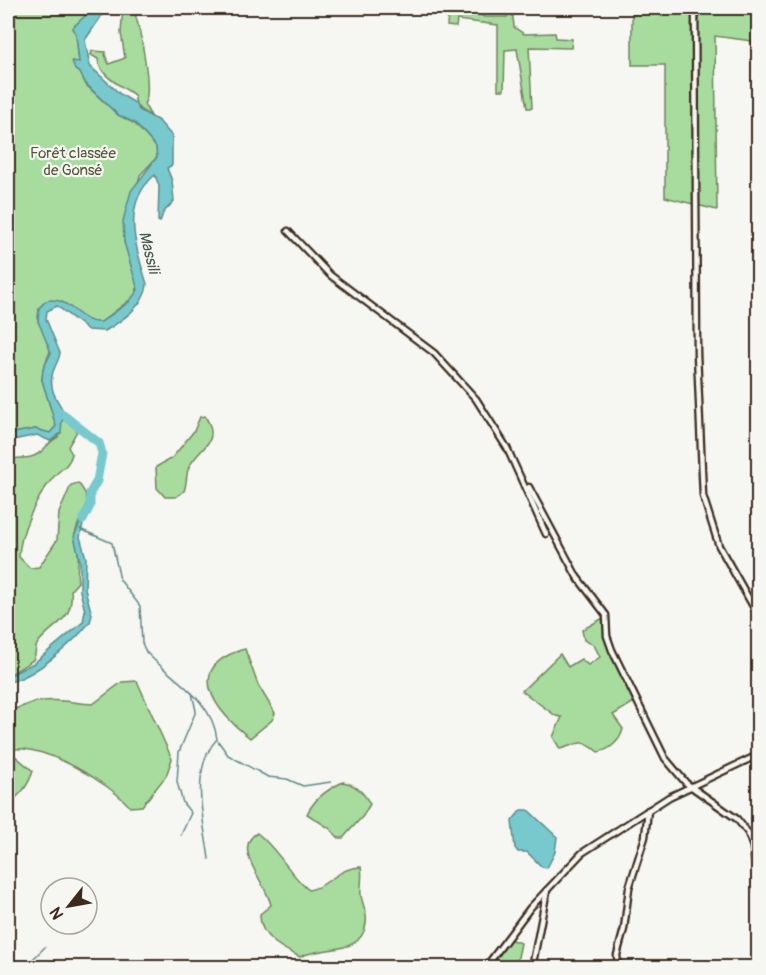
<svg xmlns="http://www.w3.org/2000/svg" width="766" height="975" font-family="Pangolin,sans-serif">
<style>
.green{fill:#a7dc9e;stroke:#71835e;stroke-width:1.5}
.water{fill:#77c9ce;stroke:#5f8988;stroke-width:1.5}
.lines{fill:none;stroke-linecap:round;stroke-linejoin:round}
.stream{stroke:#5f8988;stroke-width:1.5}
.river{stroke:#77c9ce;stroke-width:9}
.street-casing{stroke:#3b2a1e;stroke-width:9}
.street{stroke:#f6f6f2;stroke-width:4.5}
.labels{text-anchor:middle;stroke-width:4.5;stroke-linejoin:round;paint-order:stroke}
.park-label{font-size:15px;fill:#56563e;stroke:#f6f6f2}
.water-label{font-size:16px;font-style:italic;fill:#4d5a53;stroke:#f6f6f2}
</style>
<rect width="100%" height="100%" fill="#f6f6f2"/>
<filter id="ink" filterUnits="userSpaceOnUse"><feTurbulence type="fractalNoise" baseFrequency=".0167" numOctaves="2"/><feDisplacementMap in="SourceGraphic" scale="12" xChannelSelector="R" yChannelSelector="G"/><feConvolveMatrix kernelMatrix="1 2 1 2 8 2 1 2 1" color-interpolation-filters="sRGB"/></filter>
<g filter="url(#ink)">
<g class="green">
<path d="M 8,8 L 94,8 L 72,28 L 76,34 L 80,72 L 86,85 L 118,115 L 135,124 L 156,147 L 157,157 L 140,175 L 124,242 L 137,284 L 136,295 L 101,322 C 79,325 73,300 46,301 L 39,308 L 38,321 L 51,349 L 43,369 L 42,380 L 56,426 L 50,433 L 35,429 L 8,434 Z"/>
<path d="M 123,8 L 133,8 C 139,24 154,92 144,104 L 151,116 C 142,111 134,108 135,96 C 123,86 99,77 98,59 L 91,55 L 92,51 L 106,52 L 105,55 L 109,64 L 125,58 L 121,33 Z"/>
<path d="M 506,8 L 512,8 L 514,27 L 524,34 L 555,33 L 556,38 L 572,39 L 571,48 L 529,47 L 532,108 L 527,108 L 517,49 L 505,50 L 504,90 L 498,90 L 498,25 L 457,20 L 456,27 L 447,26 L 448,15 L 474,11 L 484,17 L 507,17 Z"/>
<path d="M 632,8 L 758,8 L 758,243 L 752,41 L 715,36 L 717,210 L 665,197 L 665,65 L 632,65 Z"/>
<path d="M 205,416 C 222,443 200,446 189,467 C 186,473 187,483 184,491 L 176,497 L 165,497 L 157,488 L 156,467 L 172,458 L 194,431 L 200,417 Z"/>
<path d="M 62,420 L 69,421 L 77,431 L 68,447 L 72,454 C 69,467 59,469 52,479 C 36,499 20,531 19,557 L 30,568 L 39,567 L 57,540 L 59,513 L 71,485 L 78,483 C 98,505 78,513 75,535 C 74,541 78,547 78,553 C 79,563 76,571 78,582 L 71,590 C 74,622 54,622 38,643 C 34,648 37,654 33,660 L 8,676 L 8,461 C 17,457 22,459 31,457 C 44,454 47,442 58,437 Z"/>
<path d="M 605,617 C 608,647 625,672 639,699 L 613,715 L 623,729 C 620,741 610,750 598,752 C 580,737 579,744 560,749 L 553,737 L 562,717 L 556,716 L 522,691 L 560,654 L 568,667 L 581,659 L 588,665 L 600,657 L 594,645 L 584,640 L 582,630 Z"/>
<path d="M 245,649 L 258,685 L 275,713 L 272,720 L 250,738 C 214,711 182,666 245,649 Z"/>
<path d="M 137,681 L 172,759 L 166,776 L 142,806 L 130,807 C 110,783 45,745 13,749 L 14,755 L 33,771 C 29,784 20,797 8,803 L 8,709 C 17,711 25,704 35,702 C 55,698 73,703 93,704 L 122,682 Z"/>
<path d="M 343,782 C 355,784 364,793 370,804 L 363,816 L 343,838 L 339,838 L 329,828 L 307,814 C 314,799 328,789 343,782 Z"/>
<path d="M 257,833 C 278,849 292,878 309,890 C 330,886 336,868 361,867 C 363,877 360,885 361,895 C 362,904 368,914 366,923 C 362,957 321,945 300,957 C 281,948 259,937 260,914 L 271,905 C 266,882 231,848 257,833 Z"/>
<path d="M 506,938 L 521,943 L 516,967 L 485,968 Z"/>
</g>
<g class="water">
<path d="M 94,8 L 107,8 L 85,40 L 90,66 L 120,94 L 135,103 L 139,110 L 159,121 L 172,136 L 172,165 L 167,168 L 172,181 L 174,201 L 163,213 L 160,222 L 158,221 L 159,186 L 155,175 C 120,204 136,248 147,284 C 146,305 121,321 105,331 L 88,330 L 57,306 L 47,311 L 46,319 L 60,353 C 59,361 53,368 52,376 C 49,393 60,403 66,416 L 62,420 L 61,433 L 50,441 L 37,435 L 8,441 L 8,434 L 35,429 L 50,433 L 56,426 L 42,380 L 43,369 L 51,353 L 38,321 L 39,308 L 46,301 C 69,294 79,325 101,322 L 129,302 L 138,290 L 124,242 L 123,221 L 131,191 L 157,157 L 156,147 L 135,123 L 118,115 L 86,84 L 80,73 L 75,70 L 72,61 L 79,62 L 76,34 L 72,28 Z"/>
<path d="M 86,511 L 91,511 L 83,524 L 80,537 L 86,558 L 85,589 L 92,615 L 90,622 C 73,643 34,678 8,682 L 8,676 L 34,663 L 83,622 L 85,611 L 80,591 L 80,561 L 74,536 Z"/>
<path d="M 521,810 L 528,810 L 557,837 L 555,852 L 547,868 L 542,867 L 527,852 L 518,852 L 515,848 L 512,821 Z"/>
</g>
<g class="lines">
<g class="stream">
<path d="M 80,529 L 112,543 L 120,580 L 140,606 L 142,643 L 146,652 C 172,680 212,698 217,739 C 189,769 204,822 209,859"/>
<path d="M 218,741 L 228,755 L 268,777 L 287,779 L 303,786 L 331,782"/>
<path d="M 181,835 L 191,813 L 183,803 L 177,782 L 179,752 L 196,711 L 192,693"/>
<path d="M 8,928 L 10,929"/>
<path d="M 24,968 L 45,947"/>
</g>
<path class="river" d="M 57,410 L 99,443 L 102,453 L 97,481 L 90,493 L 90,506 L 83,520"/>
<g class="street-casing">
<g id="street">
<path d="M 695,8 L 697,353 L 703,496 L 719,546 L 758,615"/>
<path d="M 288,231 L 330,275 L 434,353 L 476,399 L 507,448 L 546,534"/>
<path d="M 529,487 L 577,577 L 606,615 L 607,636 L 612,650 L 665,758 L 686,783 L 737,819 L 748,833 L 753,847 L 758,892"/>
<path d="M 485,968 L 530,908 L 582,853 L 669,797 L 758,755"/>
<path d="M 532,968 L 547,890"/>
<path d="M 618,968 L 617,955 L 624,929 L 629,888 L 645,837 L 648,810"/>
</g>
</g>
<use href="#street" class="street"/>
</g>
</g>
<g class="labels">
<g class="park-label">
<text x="73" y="158">Forêt classée<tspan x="73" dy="17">de Gonsé</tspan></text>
</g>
<g class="water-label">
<text transform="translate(150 252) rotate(76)" y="6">Massili</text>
</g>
</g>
<rect width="766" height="975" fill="none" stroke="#f6f6f2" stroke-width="30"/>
<rect x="15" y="15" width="736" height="945" fill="none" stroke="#3b2a1e" stroke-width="2" filter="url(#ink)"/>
<g transform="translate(69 906) rotate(239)"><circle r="28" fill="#f6f6f2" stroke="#aba49d" stroke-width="1.5"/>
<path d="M0-4.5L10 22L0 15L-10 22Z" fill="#3b2a1e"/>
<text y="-9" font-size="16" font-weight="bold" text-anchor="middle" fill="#3b2a1e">N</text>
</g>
</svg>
